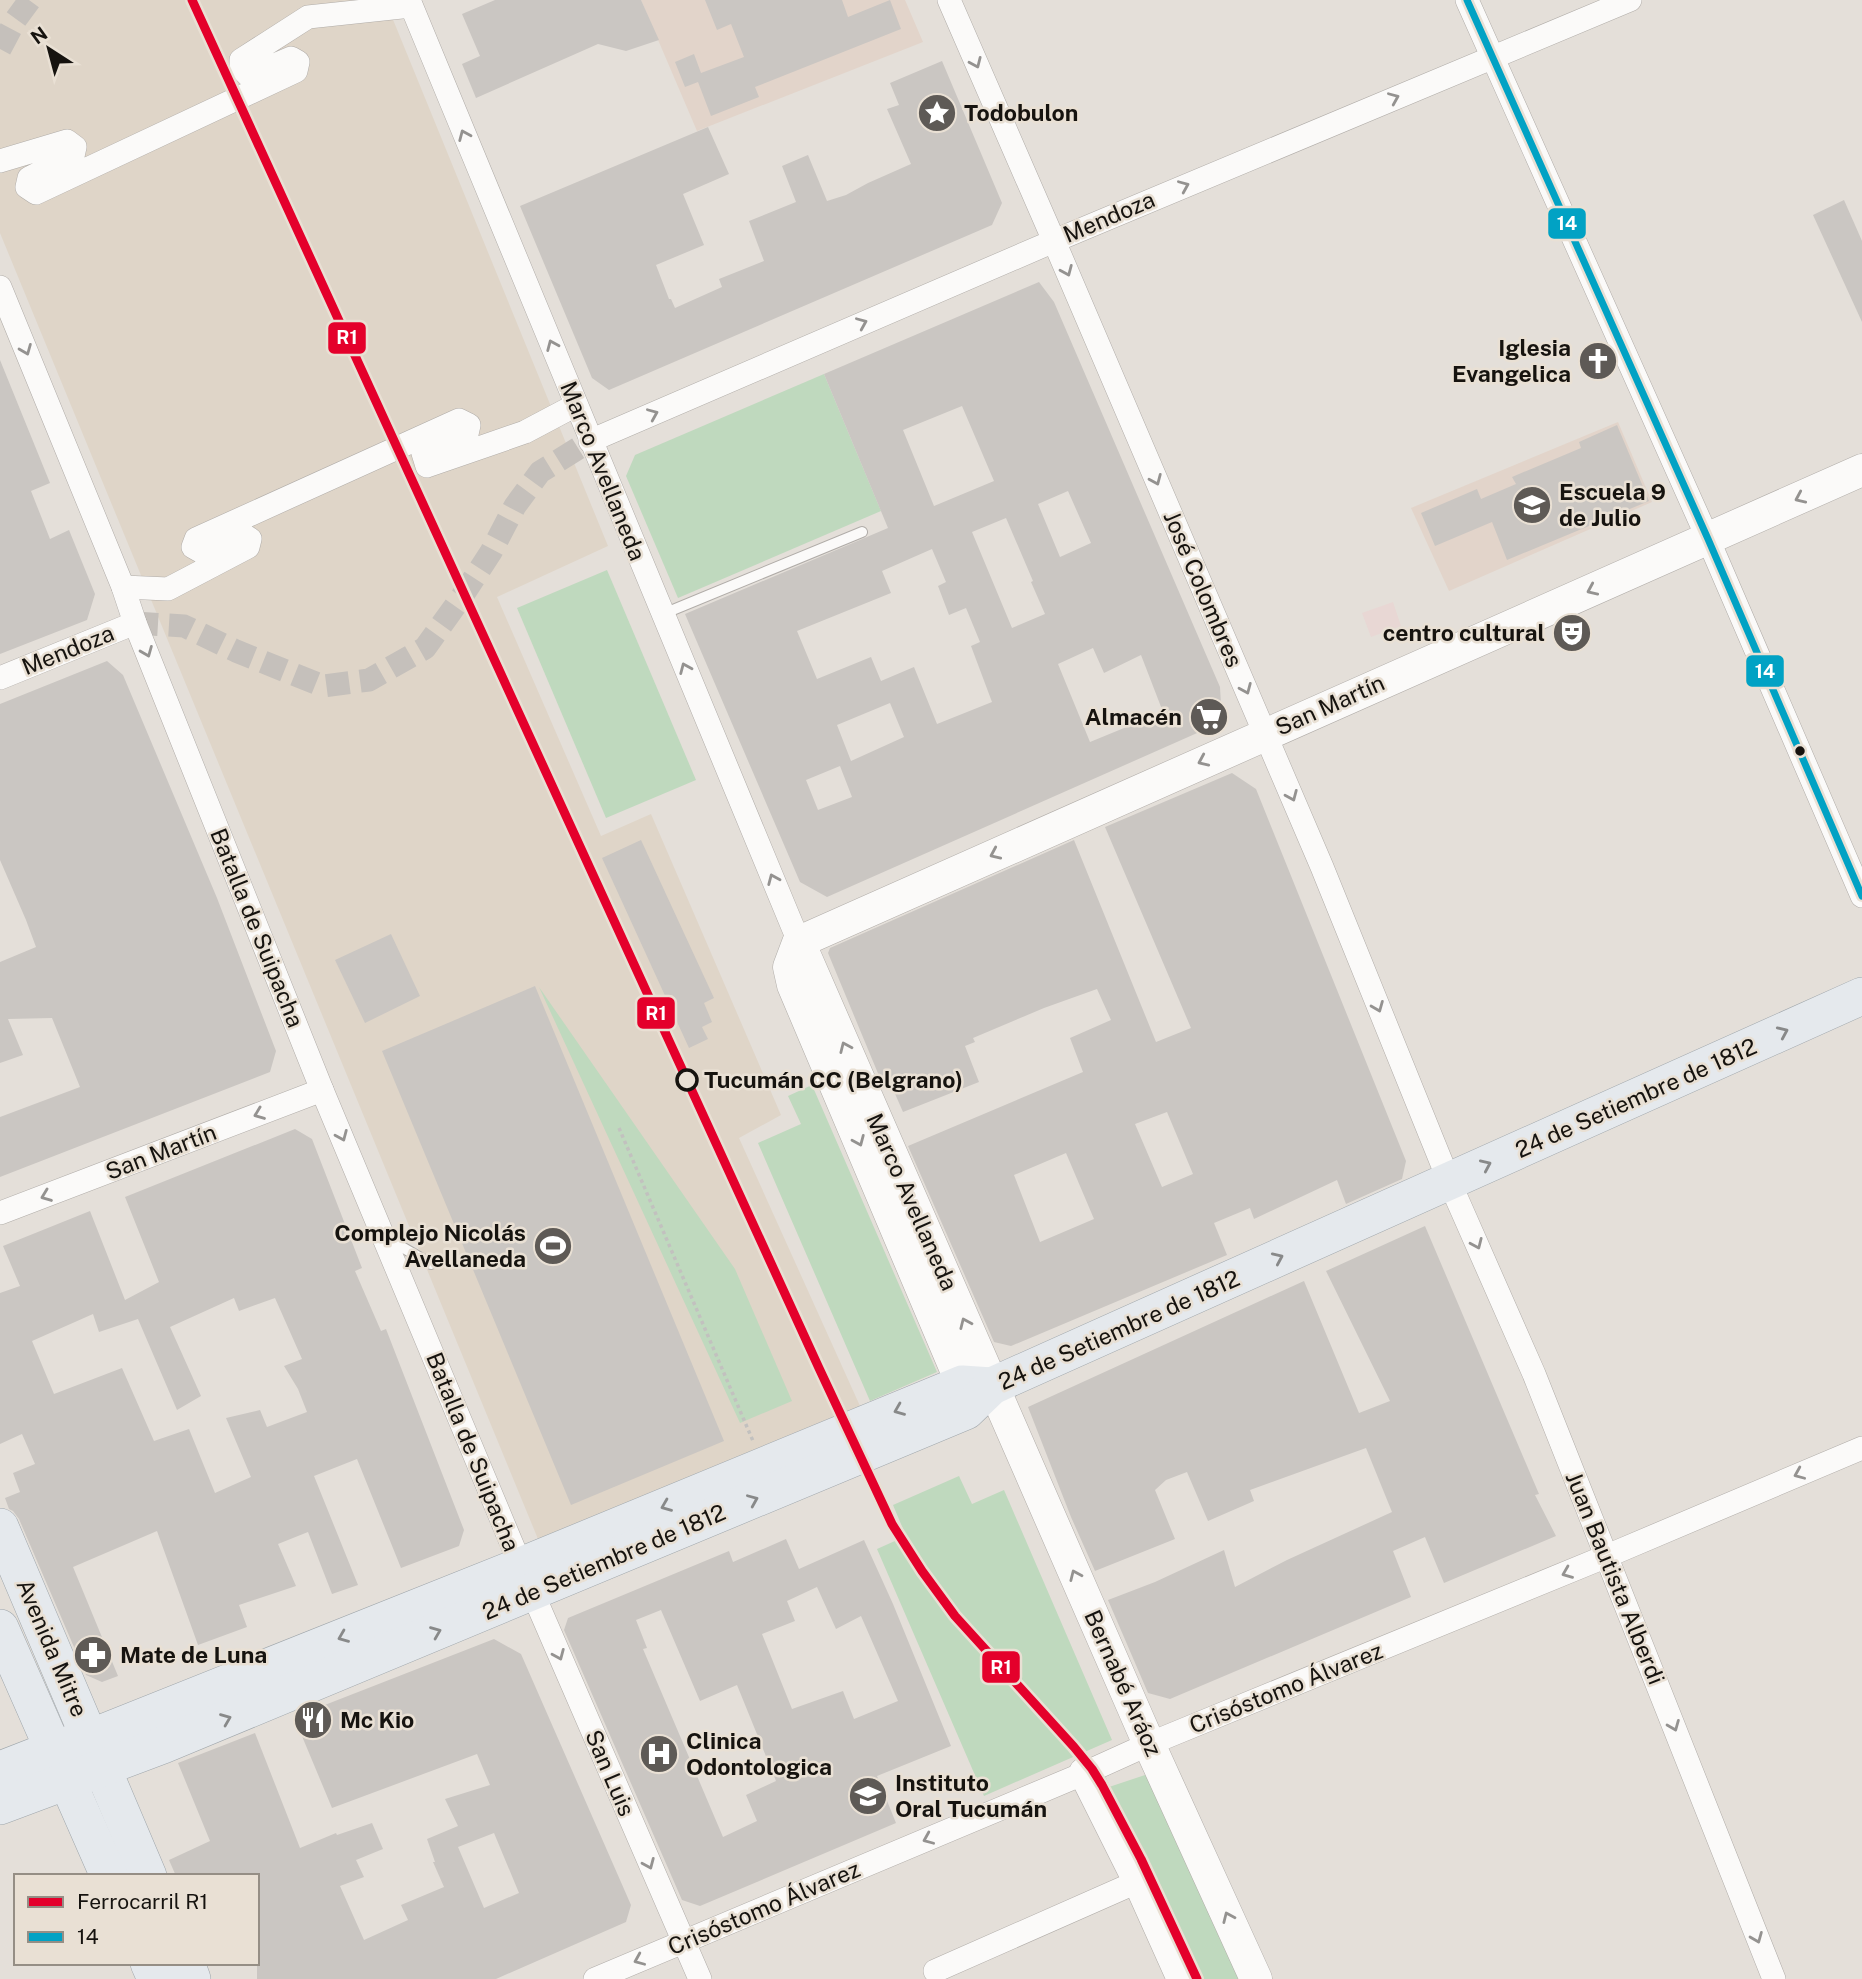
<svg xmlns="http://www.w3.org/2000/svg" width="1862" height="1979" font-family="'Public Sans',sans-serif">
<style>
.commercial{fill:#e8d7d4}
.built{fill:#dfd5c8}
.education{fill:#e2d4ca}
.green{fill:#bfd9be}
.building{fill:#cac6c2;fill-rule:evenodd}
.lines{fill:none;stroke-linecap:round;stroke-linejoin:round}
.street-tunnel{stroke:#c5c0bb;stroke-width:23;stroke-dasharray:23 11;stroke-linecap:butt}
.lane-casing{stroke:#b0aca8;stroke-width:12}
.street-casing{stroke:#b0aca8;stroke-width:24}
.secondary-casing{stroke:#b0aca8;stroke-width:33}
.primary-casing{stroke:#9fa6ab;stroke-width:38}
.path{stroke:#c2c1bf;stroke-width:3.5;stroke-dasharray:3.5 3.5;stroke-linecap:butt}
.lane{stroke:#fbfaf9;stroke-width:10}
.street{stroke:#fbfaf9;stroke-width:23}
.secondary{stroke:#fbfaf9;stroke-width:32}
.primary{stroke:#e5e9ed;stroke-width:37}
.bus-1-casing{stroke:#e9e0d4;stroke-width:12}
.bus-1{stroke:#01a2c4;stroke-width:7}
.rail-1-casing{stroke:#e9e0d4;stroke-width:14}
.rail-1{stroke:#e4002b;stroke-width:9}
.oneway{stroke:#949290}
.oneway2{stroke:#888989}
.bus-dot{fill:#16130f;stroke:#e9e0d4;stroke-width:2.5}
.stop-dot{fill:#e9e0d4;stroke:#16130f;stroke-width:3.5}
.labels{text-anchor:middle;stroke-width:5;stroke-linejoin:round;paint-order:stroke}
.poi-label{font-size:23px;font-weight:bold;fill:#16130f;stroke:#e9e0d4;text-anchor:start}
.street-label{font-size:23px;fill:#16130f;stroke:#e9e0d4}
.stop-label{font-size:23px;font-weight:bold;fill:#16130f;stroke:#e9e0d4;text-anchor:start}
.line-badge{stroke:#e9e0d4;stroke-width:2.5}
.badge-label{font-size:19px;text-anchor:middle;font-weight:bold;fill:#fff}
</style>
<rect width="100%" height="100%" fill="#e4dfd9"/>
<path class="commercial" d="M 1393,602 L 1401,626 L 1371,637 L 1362,613 Z"/>
<path class="built" d="M 0,0 L 385,0 L 608,546 L 497,597 L 601,836 L 651,814 L 781,1115 L 739,1138 L 860,1406 L 538,1539 L 0,233 Z"/>
<g class="education">
<path d="M 641,0 L 905,0 L 923,42 L 697,131 Z"/>
<path d="M 1618,422 L 1652,502 L 1449,591 L 1411,508 Z"/>
</g>
<g class="green">
<path d="M 824,374 L 881,511 L 678,598 L 626,476 L 635,455 Z"/>
<path d="M 607,570 L 696,780 L 606,818 L 517,608 Z"/>
<path d="M 539,987 L 735,1269 L 792,1401 L 740,1423 Z"/>
<path d="M 812,1085 L 937,1372 L 870,1401 L 758,1143 L 801,1124 L 788,1096 Z"/>
<path d="M 959,1476 L 972,1504 L 1004,1490 L 1112,1740 L 984,1796 L 877,1549 L 906,1536 L 893,1505 Z"/>
<path d="M 1148,1774 L 1241,1979 L 1200,1979 L 1109,1787 Z"/>
</g>
<g class="building">
<path d="M 495,0 L 641,0 L 659,40 L 626,51 L 598,44 L 476,98 L 462,64 L 480,56 L 462,14 Z"/>
<path d="M 705,0 L 842,0 L 848,17 L 890,0 L 901,29 L 755,87 L 759,97 L 711,116 L 698,82 L 685,87 L 675,62 L 694,54 L 701,73 L 744,57 L 731,24 L 717,30 Z"/>
<path d="M 942,61 L 1002,203 L 992,225 L 609,390 L 592,378 L 520,206 L 708,127 L 729,174 L 683,194 L 704,245 L 656,265 L 669,299 L 671,299 L 675,308 L 722,287 L 719,279 L 764,261 L 749,221 L 796,202 L 782,166 L 808,155 L 827,201 L 846,195 L 868,183 L 911,164 L 887,109 L 899,105 L 890,83 Z"/>
<path d="M 1844,200 L 1862,241 L 1862,322 L 1813,215 Z"/>
<path d="M 1039,282 L 1054,302 L 1220,687 L 1222,722 L 827,897 L 800,882 L 685,614 L 888,528 L 824,374 ZM 962,406 L 994,481 L 934,506 L 903,430 ZM 1068,491 L 1091,543 L 1060,557 L 1038,504 ZM 1006,518 L 1033,581 L 1031,582 L 1045,614 L 1012,628 L 972,532 ZM 932,549 L 946,582 L 938,586 L 949,615 L 966,608 L 980,642 L 971,646 L 992,702 L 937,724 L 914,667 L 881,681 L 871,657 L 817,679 L 797,631 L 891,593 L 882,571 ZM 1093,648 L 1104,673 L 1141,655 L 1163,712 L 1090,742 L 1058,664 ZM 890,703 L 904,737 L 851,761 L 837,725 ZM 840,766 L 852,797 L 818,810 L 806,780 Z"/>
<path d="M 0,360 L 50,483 L 31,491 L 50,539 L 69,530 L 95,594 L 87,620 L 0,654 Z"/>
<path d="M 1617,425 L 1649,501 L 1507,560 L 1492,522 L 1435,546 L 1421,513 L 1477,489 L 1481,499 L 1516,484 L 1512,477 L 1581,448 L 1579,442 Z"/>
<path d="M 107,661 L 123,675 L 217,898 L 276,1051 L 270,1072 L 0,1177 L 0,1117 L 80,1087 L 52,1018 L 8,1019 L 23,1055 L 0,1063 L 0,962 L 36,947 L 26,920 L 0,860 L 0,704 Z"/>
<path d="M 1232,773 L 1256,789 L 1406,1161 L 1402,1179 L 1346,1204 L 1337,1180 L 1254,1219 L 1250,1208 L 1214,1223 L 1227,1255 L 1011,1346 L 994,1342 L 908,1146 L 1083,1072 L 1070,1038 L 1111,1020 L 1097,989 L 1044,1008 L 973,1038 L 975,1042 L 965,1046 L 979,1082 L 903,1112 L 889,1080 L 882,1083 L 828,953 L 830,948 L 1074,840 L 1156,1042 L 1191,1028 L 1105,827 ZM 1167,1112 L 1193,1174 L 1162,1187 L 1135,1124 ZM 1066,1153 L 1094,1219 L 1040,1242 L 1014,1175 Z"/>
<path d="M 641,840 L 714,998 L 704,1003 L 712,1022 L 702,1027 L 708,1039 L 689,1048 L 602,858 Z"/>
<path d="M 391,934 L 420,996 L 365,1023 L 335,960 Z"/>
<path d="M 535,986 L 724,1441 L 571,1505 L 382,1051 Z"/>
<path d="M 295,1129 L 312,1139 L 362,1268 L 355,1271 L 381,1331 L 386,1329 L 464,1530 L 459,1546 L 401,1568 L 357,1459 L 314,1476 L 358,1585 L 332,1594 L 308,1532 L 278,1544 L 296,1586 L 239,1605 L 247,1627 L 198,1645 L 157,1531 L 73,1567 L 118,1676 L 102,1682 L 86,1675 L 19,1519 L 13,1511 L 9,1509 L 5,1498 L 20,1492 L 13,1473 L 35,1464 L 22,1434 L 0,1444 L 0,1293 L 20,1286 L 3,1246 L 90,1211 L 125,1300 L 159,1282 L 125,1197 ZM 234,1298 L 239,1311 L 275,1298 L 302,1359 L 284,1366 L 298,1389 L 307,1412 L 267,1427 L 260,1410 L 226,1418 L 251,1477 L 215,1493 L 189,1429 L 154,1441 L 122,1368 L 54,1394 L 32,1341 L 93,1314 L 99,1332 L 138,1319 L 177,1410 L 201,1396 L 170,1327 Z"/>
<path d="M 1425,1226 L 1539,1494 L 1535,1495 L 1556,1536 L 1444,1583 L 1425,1537 L 1393,1551 L 1411,1597 L 1170,1699 L 1148,1693 L 1108,1600 L 1155,1582 L 1224,1550 L 1235,1587 L 1287,1560 L 1392,1512 L 1366,1448 L 1250,1490 L 1254,1501 L 1208,1521 L 1187,1472 L 1166,1480 L 1155,1490 L 1175,1539 L 1095,1571 L 1071,1517 L 1028,1407 L 1304,1281 L 1359,1413 L 1390,1401 L 1326,1271 Z"/>
<path d="M 786,1539 L 799,1569 L 864,1540 L 893,1604 L 951,1746 L 877,1776 L 896,1823 L 700,1906 L 682,1900 L 564,1630 L 568,1618 L 729,1551 L 733,1562 ZM 817,1587 L 836,1629 L 861,1616 L 898,1701 L 854,1719 L 843,1691 L 792,1709 L 762,1634 L 795,1621 L 787,1601 ZM 661,1610 L 700,1701 L 737,1685 L 776,1781 L 746,1795 L 757,1821 L 723,1837 L 643,1649 L 647,1648 L 636,1620 Z"/>
<path d="M 494,1639 L 521,1654 L 631,1905 L 626,1922 L 496,1979 L 257,1979 L 257,1876 L 176,1876 L 169,1860 L 210,1841 L 178,1763 L 255,1733 L 300,1848 L 336,1833 L 337,1835 L 372,1823 L 383,1849 L 356,1860 L 364,1877 L 340,1886 L 364,1940 L 408,1920 L 401,1905 L 444,1887 L 433,1862 L 435,1862 L 427,1839 L 458,1826 L 445,1799 L 490,1785 L 477,1754 L 332,1808 L 294,1717 ZM 494,1833 L 519,1893 L 484,1908 L 458,1847 Z"/>
</g>
<g class="lines">
<g class="street-tunnel">
<path d="M 0,49 L 16,19 L 30,0"/>
<path d="M 135,623 L 184,626 L 236,651 L 323,686 L 369,680 L 425,648 L 463,595 L 491,552 L 515,506 L 540,472 L 590,441"/>
</g>
<g class="lane-casing">
<g id="lane">
<path d="M 663,614 L 862,532"/>
<path d="M 388,1239 L 431,1264"/>
</g>
</g>
<g class="street-casing">
<g id="street">
<path d="M 409,0 L 799,942"/>
<path d="M 949,0 L 1054,241 L 1322,867 L 1449,1181 L 1534,1374 L 1774,1979"/>
<path d="M 1467,0 L 1708,539 L 1862,896"/>
<path d="M 0,161 L 67,141 L 75,147 L 73,156 L 29,178 L 27,187 L 36,193 L 296,71 L 298,62 L 291,58 L 249,76 L 241,68 L 241,60 L 308,17 L 411,6"/>
<path d="M 0,287 L 123,587 L 135,623 L 322,1090 L 521,1566 L 700,1979"/>
<path d="M 590,441 L 1054,241 L 1630,0"/>
<path d="M 123,587 L 168,589 L 248,547 L 250,539 L 244,535 L 202,552 L 193,547 L 196,539 L 459,420 L 469,425 L 467,434 L 423,453 L 427,466 L 525,432 L 576,405"/>
<path d="M 0,678 L 135,623"/>
<path d="M 0,1213 L 322,1090"/>
<path d="M 935,1971 L 1139,1881"/>
<path d="M 595,1979 L 1085,1773 L 1149,1744 L 1607,1556 L 1862,1448"/>
</g>
</g>
<g class="secondary-casing">
<g id="secondary">
<path d="M 799,942 L 1862,470"/>
<path d="M 799,942 L 1149,1744 L 1256,1979"/>
<path d="M 798,943 L 789,967 L 793,985 L 962,1384"/>
<path d="M 1085,1773 L 1139,1881 L 1183,1979"/>
</g>
</g>
<g class="primary-casing">
<g id="primary">
<path d="M 0,1527 L 148,1876"/>
<path d="M 0,1628 L 109,1876"/>
<path d="M 0,1770 L 54,1749 L 90,1738 L 521,1566 L 962,1384 L 992,1386"/>
<path d="M 0,1806 L 163,1745 L 966,1411 L 992,1386 L 1862,996"/>
<path d="M 149,1963 L 156,1979"/>
<path d="M 186,1963 L 192,1979"/>
</g>
</g>
<path class="path" d="M 619,1128 L 753,1441"/>
<use href="#lane" class="lane"/>
<use href="#street" class="street"/>
<use href="#secondary" class="secondary"/>
<use href="#primary" class="primary"/>
<g class="bus-1-casing">
<path id="bus-1" d="M 1467,0 L 1708,539 L 1862,896"/>
</g>
<use href="#bus-1" class="bus-1"/>
<g class="rail-1-casing">
<path id="rail-1" d="M 192,0 L 819,1368 L 892,1524 L 922,1571 L 955,1616 L 1074,1747 L 1092,1769 L 1102,1785 L 1141,1859 L 1197,1979"/>
</g>
<use href="#rail-1" class="rail-1"/>
</g>
<defs><path id="oneway-chevron" d="M-2-3.5L2.5 0L-2 3.5" fill="none" stroke-width="1.6" stroke-linecap="round" stroke-linejoin="round" transform="scale(1.75)"/></defs>
<g class="oneway">
<use href="#oneway-chevron" transform="translate(976 63) rotate(66)"/>
<use href="#oneway-chevron" transform="translate(1394 98) rotate(-23)"/>
<use href="#oneway-chevron" transform="translate(464 135) rotate(-113)"/>
<use href="#oneway-chevron" transform="translate(1184 186) rotate(-23)"/>
<use href="#oneway-chevron" transform="translate(1067 271) rotate(67)"/>
<use href="#oneway-chevron" transform="translate(862 323) rotate(-23)"/>
<use href="#oneway-chevron" transform="translate(552 345) rotate(-113)"/>
<use href="#oneway-chevron" transform="translate(26 350) rotate(68)"/>
<use href="#oneway-chevron" transform="translate(653 414) rotate(-23)"/>
<use href="#oneway-chevron" transform="translate(1156 480) rotate(67)"/>
<use href="#oneway-chevron" transform="translate(1800 498) rotate(156)"/>
<use href="#oneway-chevron" transform="translate(1592 590) rotate(156)"/>
<use href="#oneway-chevron" transform="translate(147 652) rotate(68)"/>
<use href="#oneway-chevron" transform="translate(685 668) rotate(-113)"/>
<use href="#oneway-chevron" transform="translate(1246 689) rotate(67)"/>
<use href="#oneway-chevron" transform="translate(1203 761) rotate(156)"/>
<use href="#oneway-chevron" transform="translate(1292 796) rotate(67)"/>
<use href="#oneway-chevron" transform="translate(995 854) rotate(156)"/>
<use href="#oneway-chevron" transform="translate(773 879) rotate(-113)"/>
<use href="#oneway-chevron" transform="translate(1378 1007) rotate(68)"/>
<use href="#oneway-chevron" transform="translate(845 1047) rotate(-114)"/>
<use href="#oneway-chevron" transform="translate(259 1114) rotate(159)"/>
<use href="#oneway-chevron" transform="translate(342 1136) rotate(67)"/>
<use href="#oneway-chevron" transform="translate(859 1141) rotate(67)"/>
<use href="#oneway-chevron" transform="translate(46 1196) rotate(159)"/>
<use href="#oneway-chevron" transform="translate(1477 1244) rotate(66)"/>
<use href="#oneway-chevron" transform="translate(965 1323) rotate(-114)"/>
<use href="#oneway-chevron" transform="translate(1799 1474) rotate(157)"/>
<use href="#oneway-chevron" transform="translate(1567 1573) rotate(158)"/>
<use href="#oneway-chevron" transform="translate(1075 1575) rotate(-114)"/>
<use href="#oneway-chevron" transform="translate(559 1655) rotate(67)"/>
<use href="#oneway-chevron" transform="translate(1674 1726) rotate(68)"/>
<use href="#oneway-chevron" transform="translate(928 1839) rotate(157)"/>
<use href="#oneway-chevron" transform="translate(649 1864) rotate(67)"/>
<use href="#oneway-chevron" transform="translate(1228 1917) rotate(-114)"/>
<use href="#oneway-chevron" transform="translate(1757 1938) rotate(68)"/>
<use href="#oneway-chevron" transform="translate(639 1960) rotate(157)"/>
</g>
<g class="oneway2">
<use href="#oneway-chevron" transform="translate(1783 1032) rotate(-24)"/>
<use href="#oneway-chevron" transform="translate(1486 1165) rotate(-24)"/>
<use href="#oneway-chevron" transform="translate(1278 1258) rotate(-24)"/>
<use href="#oneway-chevron" transform="translate(899 1410) rotate(158)"/>
<use href="#oneway-chevron" transform="translate(753 1500) rotate(-23)"/>
<use href="#oneway-chevron" transform="translate(666 1506) rotate(158)"/>
<use href="#oneway-chevron" transform="translate(436 1632) rotate(-22)"/>
<use href="#oneway-chevron" transform="translate(343 1637) rotate(158)"/>
<use href="#oneway-chevron" transform="translate(226 1719) rotate(-22)"/>
</g>
<defs>
<g id="sight-disc" transform="scale(2.0125)"><circle r="9.5" fill="#5e5a56" stroke="#e9e0d4"/><path d="M0-6L1.8-2.2L6-1.7L2.9 1.2L3.7 5.4L0 3.3L-3.7 5.4L-2.9 1.2L-6-1.7L-1.8-2.2Z" fill="#fff"/></g>
<g id="church-disc" transform="scale(2.0125)"><circle r="9.5" fill="#5e5a56" stroke="#e9e0d4"/><path d="M-1.2-6h2.4v3.5h3.3v2.4h-3.3V6h-2.4V-.1h-3.3v-2.4h3.3Z" fill="#fff"/></g>
<g id="school-disc" transform="scale(2.0125)"><circle r="9.5" fill="#5e5a56" stroke="#e9e0d4"/><path d="M0-5L7-2L0 1L-7-2ZM-4 1L0 2.5L4 1V4Q0 6-4 4Z" fill="#fff"/></g>
<g id="theatre-disc" transform="scale(2.0125)"><circle r="9.5" fill="#5e5a56" stroke="#e9e0d4"/><path d="M-5-5.5Q0-4 5-5.5V0Q5 5 0 6Q-5 5-5 0ZM-3.3-2.5H-1v1.5H-3.3ZM1-2.5H3.3v1.5H1ZM-2.8 1Q0 5.5 2.8 1Z" fill="#fff"/></g>
<g id="supermarket-disc" transform="scale(2.0125)"><circle r="9.5" fill="#5e5a56" stroke="#e9e0d4"/><path d="M-6-5.5h2.5l.6 2H6L4.5 2H-2.5L-4.4-4H-6ZM-1.5 3.2a1.3 1.3 0 1 0 .1 0ZM3 3.2a1.3 1.3 0 1 0 .1 0Z" fill="#fff"/></g>
<g id="stadium-disc" transform="scale(2.0125)"><circle r="9.5" fill="#5e5a56" stroke="#e9e0d4"/><path d="M0-5a6.5 5 0 1 0 0 10a6.5 5 0 1 0 0-10ZM-3.5-1.8h7v3.6h-7Z" fill="#fff"/></g>
<g id="pharmacy-disc" transform="scale(2.0125)"><circle r="9.5" fill="#5e5a56" stroke="#e9e0d4"/><path d="M-2-6h4v4h4v4h-4v4h-4v-4h-4v-4h4Z" fill="#fff"/></g>
<g id="restaurant-disc" transform="scale(2.0125)"><circle r="9.5" fill="#5e5a56" stroke="#e9e0d4"/><path d="M-5-6h1v4h1v-4h1v4h1v-4h1v5L-1.5 .5V6h-2V.5L-5-1ZM5-6V6H3V1.5H1.5Q1.5-4 5-6Z" fill="#fff"/></g>
<g id="hospital-disc" transform="scale(2.0125)"><circle r="9.5" fill="#5e5a56" stroke="#e9e0d4"/><path d="M-5-5h3v3.5h4V-5h3V5h-3V1.5h-4V5h-3Z" fill="#fff"/></g>
</defs>
<g fill-rule="evenodd">
<use href="#sight-disc" x="937" y="113"/>
<use href="#church-disc" x="1598" y="361"/>
<use href="#school-disc" x="1532" y="505"/>
<use href="#theatre-disc" x="1572" y="633"/>
<use href="#supermarket-disc" x="1209" y="717"/>
<use href="#stadium-disc" x="553" y="1246"/>
<use href="#pharmacy-disc" x="93" y="1655"/>
<use href="#restaurant-disc" x="313" y="1720"/>
<use href="#hospital-disc" x="659" y="1754"/>
<use href="#school-disc" x="868" y="1796"/>
</g>
<circle class="bus-dot" cx="1800" cy="751" r="6"/>
<circle class="stop-dot" cx="687" cy="1080" r="10"/>
<g class="labels">
<g class="poi-label">
<text x="964" y="121">Todobulon</text>
<text x="1571" y="356" text-anchor="end">Iglesia<tspan x="1571" dy="26">Evangelica</tspan></text>
<text x="1559" y="500">Escuela 9<tspan x="1559" dy="26">de Julio</tspan></text>
<text x="1545" y="641" text-anchor="end">centro cultural</text>
<text x="1182" y="725" text-anchor="end">Almacén</text>
<text x="526" y="1241" text-anchor="end">Complejo Nicolás<tspan x="526" dy="26">Avellaneda</tspan></text>
<text x="120" y="1663">Mate de Luna</text>
<text x="340" y="1728">Mc Kio</text>
<text x="686" y="1749">Clinica<tspan x="686" dy="26">Odontologica</tspan></text>
<text x="895" y="1791">Instituto<tspan x="895" dy="26">Oral Tucumán</tspan></text>
</g>
<g class="street-label">
<text transform="translate(1109 217) rotate(-23)" y="8">Mendoza</text>
<text transform="translate(603 471) rotate(68)" y="8">Marco Avellaneda</text>
<text transform="translate(1203 589) rotate(67)" y="8">José Colombres</text>
<text transform="translate(68 650) rotate(-22)" y="8">Mendoza</text>
<text transform="translate(1330 705) rotate(-24)" y="8">San Martín</text>
<text transform="translate(257 928) rotate(68)" y="8">Batalla de Suipacha</text>
<text transform="translate(1636 1098) rotate(-24)" y="8">24 de Setiembre de 1812</text>
<text transform="translate(161 1152) rotate(-21)" y="8">San Martín</text>
<text transform="translate(912 1202) rotate(66)" y="8">Marco Avellaneda</text>
<text transform="translate(1119 1330) rotate(-24)" y="8">24 de Setiembre de 1812</text>
<text transform="translate(473 1452) rotate(68)" y="8">Batalla de Suipacha</text>
<text transform="translate(604 1562) rotate(-23)" y="8">24 de Setiembre de 1812</text>
<text transform="translate(1615 1578) rotate(68)" y="8">Juan Bautista Alberdi</text>
<text transform="translate(52 1648) rotate(67)" y="8">Avenida Mitre</text>
<text transform="translate(1123 1683) rotate(66)" y="8">Bernabé Aráoz</text>
<text transform="translate(1286 1688) rotate(-22)" y="8">Crisóstomo Álvarez</text>
<text transform="translate(610 1773) rotate(67)" y="8">San Luis</text>
<text transform="translate(764 1908) rotate(-23)" y="8">Crisóstomo Álvarez</text>
</g>
<g class="stop-label">
<text x="704" y="1088">Tucumán CC (Belgrano)</text>
</g>
</g>
<g class="line-badge">
<rect x="1547" y="207" width="40" height="33" rx="7" fill="#01a2c4"/>
<rect x="327" y="321" width="40" height="34" rx="7" fill="#e4002b"/>
<rect x="1745" y="654" width="40" height="34" rx="7" fill="#01a2c4"/>
<rect x="636" y="996" width="40" height="34" rx="7" fill="#e4002b"/>
<rect x="981" y="1650" width="40" height="34" rx="7" fill="#e4002b"/>
</g>
<g class="badge-label">
<text x="1567" y="230">14</text>
<text x="347" y="344">R1</text>
<text x="1765" y="678">14</text>
<text x="656" y="1020">R1</text>
<text x="1001" y="1674">R1</text>
</g>
<rect x="14" y="1874" width="245" height="91" fill="#e9e0d4" stroke="#958e85" stroke-width="2"/>
<rect x="28" y="1897" width="35" height="10" fill="#e4002b" stroke="#958e85" stroke-width="2"/>
<text x="77" y="1909" font-size="21" fill="#16130f">Ferrocarril R1</text>
<rect x="28" y="1932" width="35" height="10" fill="#01a2c4" stroke="#958e85" stroke-width="2"/>
<text x="77" y="1944" font-size="21" fill="#16130f">14</text>
<g transform="translate(49 49) rotate(324)" stroke="#e9e0d4" stroke-width="5" paint-order="stroke">
<path d="M0-5L12 26L0 18L-12 26Z" fill="#16130f"/>
<text y="-10" font-size="19" font-weight="bold" text-anchor="middle" fill="#16130f">N</text>
</g>
</svg>
